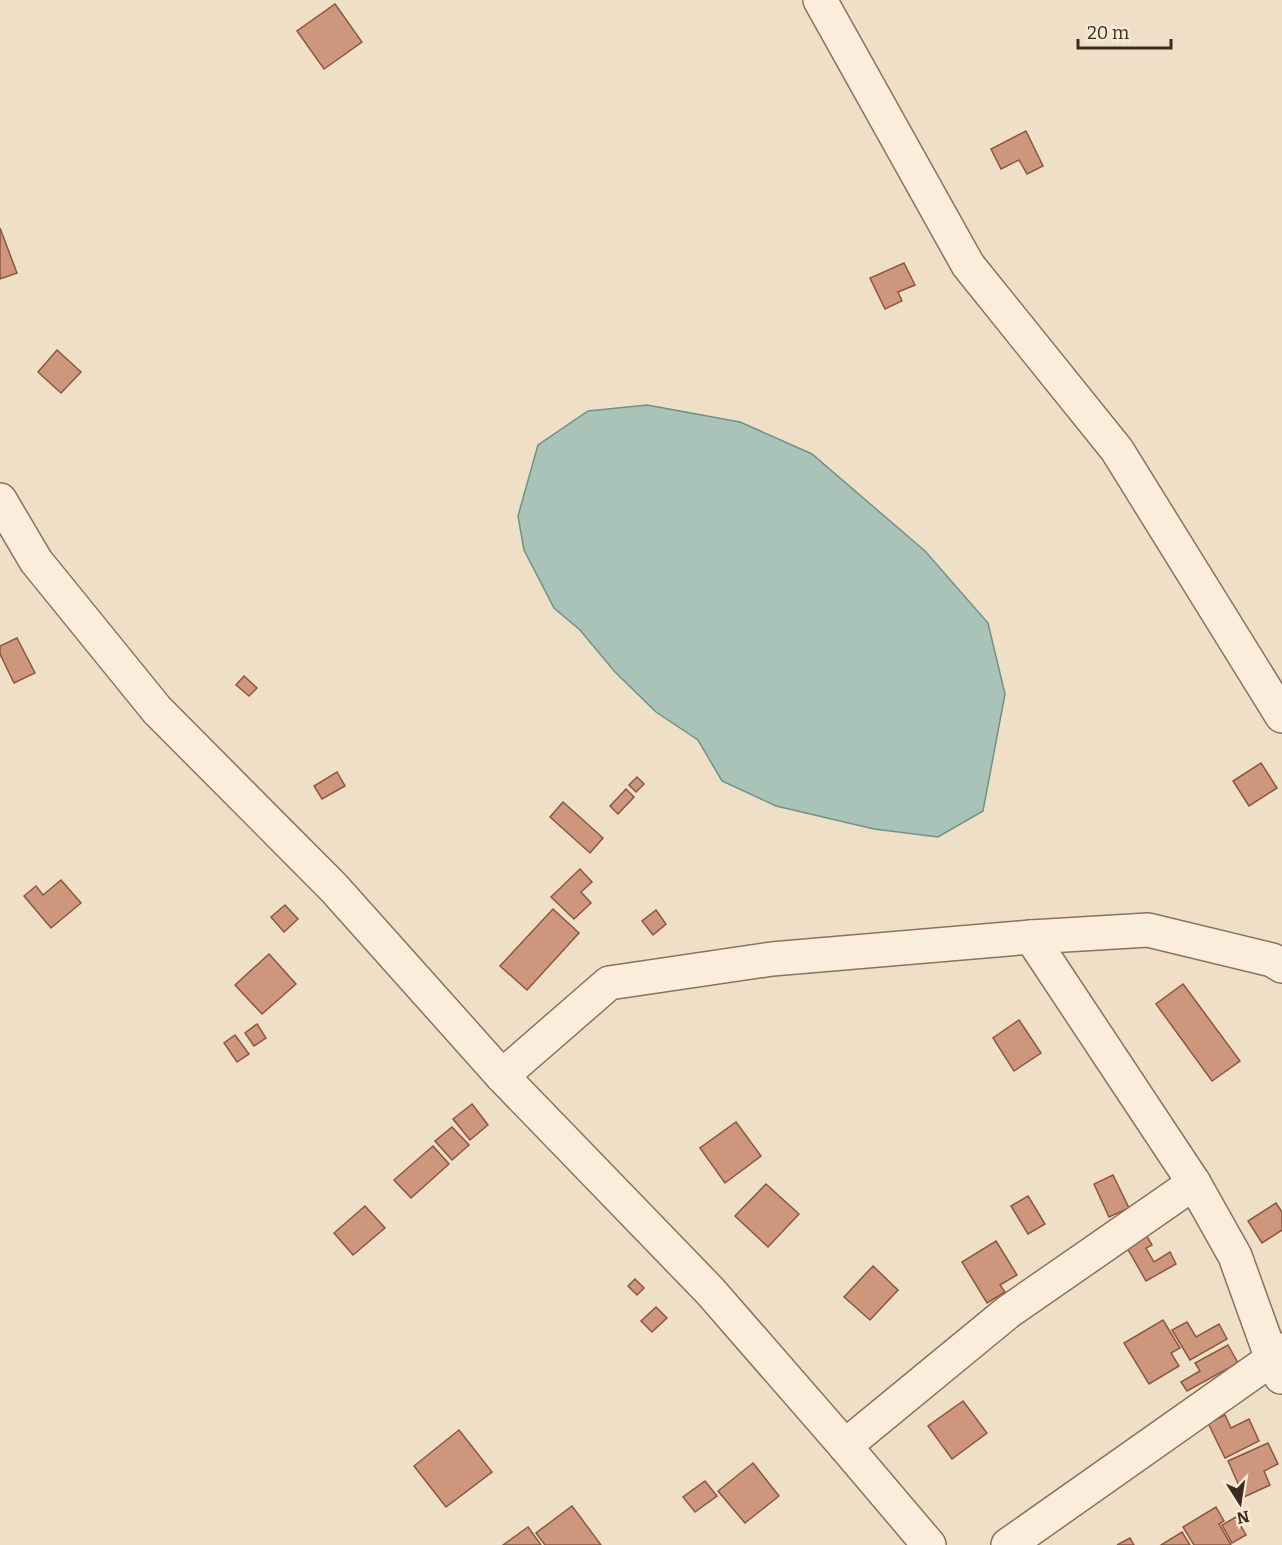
<svg xmlns="http://www.w3.org/2000/svg" width="1282" height="1545" font-family="Bitter,serif">
<style>
.water{fill:#a9c3b9;stroke:#6f9286;stroke-width:1.5}
.building{fill:#ce977d;stroke:#8b5741;stroke-width:1.5}
.lines{fill:none;stroke-linecap:round;stroke-linejoin:round}
.minor-casing{stroke:#8c715c;stroke-width:36}
.minor{stroke:#faeddb;stroke-width:33}
</style>
<rect width="100%" height="100%" fill="#efdfc7"/>
<path class="water" d="M 647,405 L 740,422 L 812,454 L 925,551 L 988,623 L 1005,694 L 983,811 L 938,837 L 874,829 L 776,806 L 722,781 L 698,740 L 656,712 L 615,672 L 580,630 L 554,608 L 524,550 L 518,516 L 538,445 L 588,411 Z"/>
<g class="building">
<path d="M 335,4 L 362,42 L 324,69 L 297,31 Z"/>
<path d="M 1026,131 L 1043,166 L 1027,174 L 1019,160 L 1001,169 L 991,149 Z"/>
<path d="M 0,228 L 17,273 L 0,279 Z"/>
<path d="M 904,263 L 915,285 L 898,292 L 902,301 L 885,309 L 870,278 Z"/>
<path d="M 57,350 L 81,372 L 61,393 L 38,372 Z"/>
<path d="M 17,638 L 35,673 L 14,683 L 0,654 L 0,646 Z"/>
<path d="M 244,676 L 257,688 L 249,696 L 236,685 Z"/>
<path d="M 1261,763 L 1277,788 L 1249,806 L 1233,781 Z"/>
<path d="M 337,772 L 345,786 L 322,799 L 314,786 Z"/>
<path d="M 637,777 L 644,784 L 636,792 L 629,785 Z"/>
<path d="M 626,789 L 634,797 L 618,814 L 610,806 Z"/>
<path d="M 563,802 L 603,838 L 590,853 L 550,817 Z"/>
<path d="M 580,869 L 592,882 L 581,892 L 591,903 L 574,919 L 551,897 Z"/>
<path d="M 61,880 L 81,903 L 51,928 L 24,896 L 36,886 L 43,895 Z"/>
<path d="M 285,905 L 298,919 L 284,932 L 271,917 Z"/>
<path d="M 553,909 L 579,933 L 527,990 L 500,966 Z"/>
<path d="M 656,910 L 666,924 L 653,935 L 642,921 Z"/>
<path d="M 269,954 L 296,984 L 262,1014 L 235,985 Z"/>
<path d="M 1183,984 L 1240,1061 L 1212,1081 L 1156,1004 Z"/>
<path d="M 1019,1020 L 1041,1053 L 1014,1071 L 993,1038 Z"/>
<path d="M 257,1024 L 266,1038 L 254,1046 L 245,1033 Z"/>
<path d="M 235,1035 L 249,1054 L 237,1062 L 224,1043 Z"/>
<path d="M 472,1104 L 488,1125 L 470,1140 L 453,1119 Z"/>
<path d="M 736,1122 L 761,1156 L 725,1183 L 700,1148 Z"/>
<path d="M 452,1127 L 469,1145 L 452,1160 L 435,1141 Z"/>
<path d="M 433,1146 L 449,1164 L 411,1198 L 394,1180 Z"/>
<path d="M 1113,1175 L 1129,1208 L 1109,1217 L 1094,1184 Z"/>
<path d="M 766,1184 L 799,1214 L 768,1247 L 735,1216 Z"/>
<path d="M 1028,1196 L 1045,1224 L 1028,1234 L 1011,1206 Z"/>
<path d="M 1276,1203 L 1282,1212 L 1282,1230 L 1262,1243 L 1248,1221 Z"/>
<path d="M 365,1206 L 385,1228 L 353,1255 L 334,1233 Z"/>
<path d="M 1142,1228 L 1152,1245 L 1146,1248 L 1154,1262 L 1170,1252 L 1176,1264 L 1146,1281 L 1122,1239 Z"/>
<path d="M 996,1241 L 1017,1275 L 1000,1285 L 1005,1292 L 987,1303 L 962,1262 Z"/>
<path d="M 873,1266 L 898,1290 L 870,1320 L 844,1297 Z"/>
<path d="M 635,1279 L 644,1288 L 637,1295 L 628,1286 Z"/>
<path d="M 656,1307 L 667,1318 L 652,1332 L 641,1321 Z"/>
<path d="M 1163,1320 L 1180,1348 L 1171,1353 L 1179,1366 L 1149,1384 L 1124,1343 Z"/>
<path d="M 1187,1322 L 1196,1337 L 1219,1324 L 1227,1339 L 1190,1360 L 1172,1330 Z"/>
<path d="M 1228,1345 L 1238,1363 L 1187,1391 L 1181,1382 L 1200,1371 L 1195,1363 Z"/>
<path d="M 963,1401 L 987,1433 L 952,1459 L 928,1426 Z"/>
<path d="M 1225,1415 L 1231,1428 L 1249,1419 L 1259,1441 L 1225,1458 L 1208,1423 Z"/>
<path d="M 459,1430 L 492,1472 L 446,1507 L 414,1466 Z"/>
<path d="M 1268,1443 L 1278,1464 L 1264,1471 L 1270,1485 L 1244,1497 L 1228,1461 Z"/>
<path d="M 753,1463 L 779,1496 L 745,1523 L 718,1491 Z"/>
<path d="M 705,1481 L 717,1496 L 695,1512 L 683,1497 Z"/>
<path d="M 572,1506 L 601,1545 L 545,1545 L 536,1533 Z"/>
<path d="M 1216,1507 L 1224,1521 L 1219,1524 L 1231,1545 L 1194,1545 L 1183,1527 Z"/>
<path d="M 1236,1517 L 1246,1535 L 1232,1543 L 1222,1525 Z"/>
<path d="M 528,1527 L 541,1545 L 503,1545 Z"/>
<path d="M 1182,1532 L 1190,1545 L 1161,1545 Z"/>
<path d="M 1130,1538 L 1134,1545 L 1117,1545 Z"/>
</g>
<g class="lines">
<g class="minor-casing">
<g id="minor">
<path d="M 820,0 L 968,265 L 1117,450 L 1282,716"/>
<path d="M 0,500 L 36,561 L 157,710 L 334,888 L 502,1076 L 710,1291 L 845,1446 L 929,1545"/>
<path d="M 1031,937 L 1194,1183 L 1235,1256 L 1272,1359 L 1282,1350"/>
<path d="M 502,1076 L 609,983 L 772,959 L 1031,937 L 1148,930 L 1272,960 L 1282,966"/>
<path d="M 845,1446 L 1008,1312 L 1194,1183"/>
<path d="M 1008,1545 L 1272,1359 L 1281,1377"/>
</g>
</g>
<use href="#minor" class="minor"/>
</g>
<g transform="translate(1240 1503) rotate(168)" stroke="#f6ead7" stroke-width="4.5" paint-order="stroke">
<path d="M0-4.5L10 22L0 15L-10 22Z" fill="#3c2b20"/>
<text y="-9" font-size="16" font-weight="bold" text-anchor="middle" fill="#3c2b20">N</text>
</g>
<path d="M1078 39v9h93v-9" fill="none" stroke="#3c2b20" stroke-width="3"/>
<text x="1087" y="39" font-size="18" fill="#3c2b20" stroke="#f6ead7" stroke-width="4.5" paint-order="stroke">20 m</text>
</svg>
